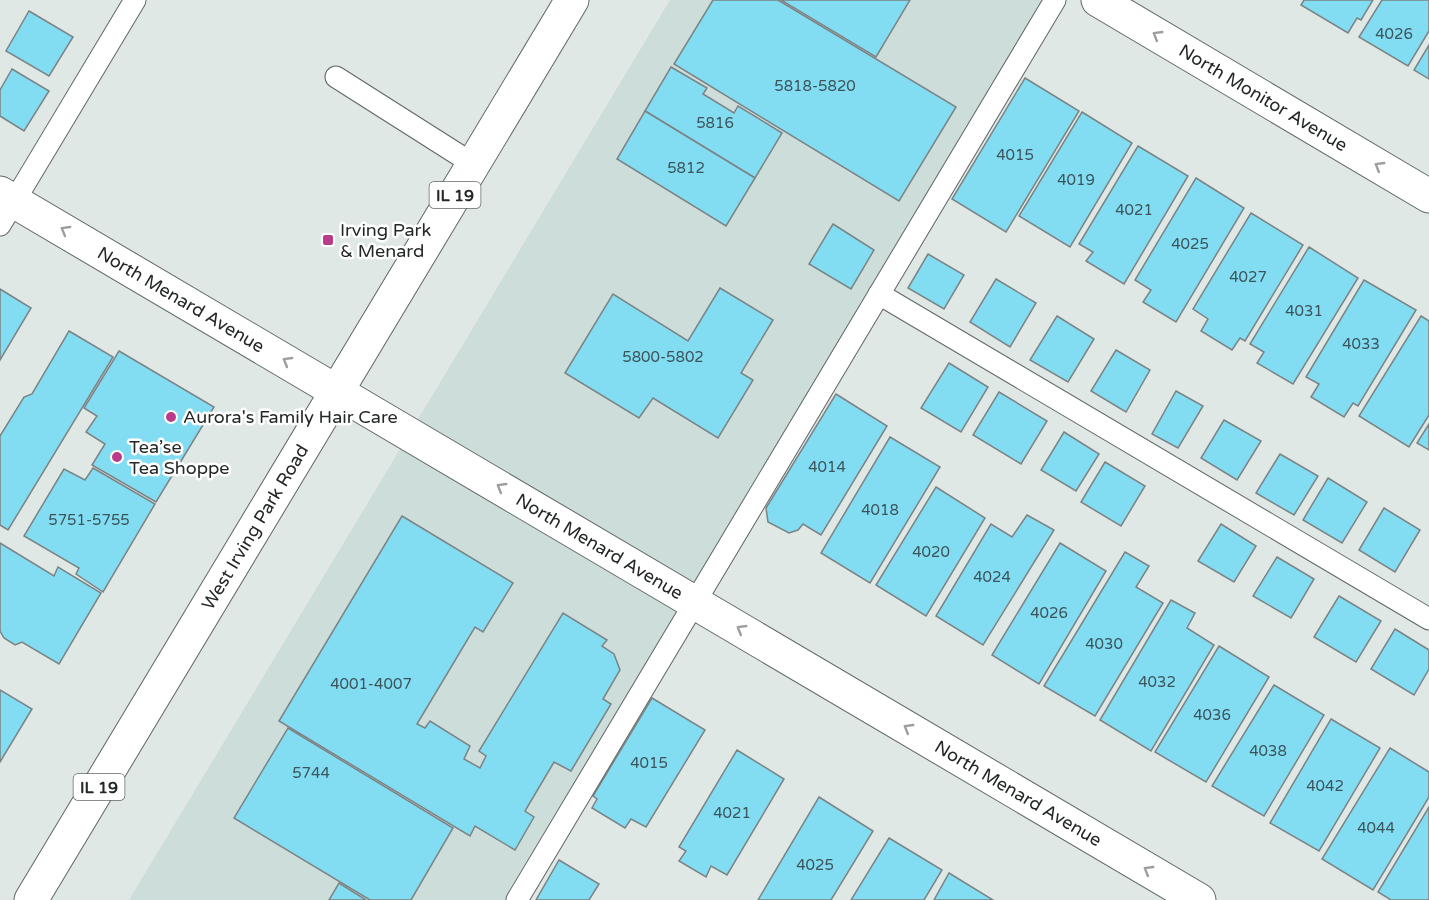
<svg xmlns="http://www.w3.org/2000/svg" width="1429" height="900" font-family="'Varela Round',sans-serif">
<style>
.built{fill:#cdddda}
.building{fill:#82ddf3;stroke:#7c8385;stroke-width:1.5}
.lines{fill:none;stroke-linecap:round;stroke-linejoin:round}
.lane-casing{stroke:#5f6665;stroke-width:23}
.street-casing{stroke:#5f6665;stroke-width:35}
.primary-casing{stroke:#5f6665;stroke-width:35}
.lane{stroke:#fff;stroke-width:21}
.street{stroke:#fff;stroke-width:33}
.primary{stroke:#fff;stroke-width:33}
.oneway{stroke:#9c9e9e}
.poi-dot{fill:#b93b89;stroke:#fff;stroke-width:2}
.labels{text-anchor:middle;stroke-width:5;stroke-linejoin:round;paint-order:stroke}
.number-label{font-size:15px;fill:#3c545a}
.shield{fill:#fff;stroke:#666868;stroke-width:1.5}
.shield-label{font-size:16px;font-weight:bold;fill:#242727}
.street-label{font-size:18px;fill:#242727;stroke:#fff}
.poi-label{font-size:18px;fill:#242727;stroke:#fff;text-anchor:start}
</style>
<rect width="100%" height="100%" fill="#e0e8e6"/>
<path class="built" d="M 670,0 L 1051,0 L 511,900 L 129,900 Z"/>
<g class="building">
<path d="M 713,0 L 778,0 L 956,107 L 899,201 L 674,64 Z"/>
<path d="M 781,0 L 910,0 L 876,57 Z"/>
<path d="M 1304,0 L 1373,0 L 1361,20 L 1357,18 L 1348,33 L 1301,5 Z"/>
<path d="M 1382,0 L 1429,0 L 1429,31 L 1408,66 L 1359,37 Z"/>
<path d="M 29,11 L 73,37 L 49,76 L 6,51 Z"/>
<path d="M 1429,45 L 1429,79 L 1414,70 Z"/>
<path d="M 671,67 L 707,88 L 703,94 L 734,113 L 738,106 L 782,133 L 755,178 L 645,111 Z"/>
<path d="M 12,69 L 49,91 L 24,131 L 0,116 L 0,90 Z"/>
<path d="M 1025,78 L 1079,111 L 1006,232 L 952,199 Z"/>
<path d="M 645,111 L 755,178 L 726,226 L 617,159 Z"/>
<path d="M 1082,112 L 1132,143 L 1070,247 L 1019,216 Z"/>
<path d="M 1138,146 L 1188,176 L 1124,284 L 1086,261 L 1093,252 L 1079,244 Z"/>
<path d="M 1196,178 L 1244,208 L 1176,322 L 1143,302 L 1151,290 L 1135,280 Z"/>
<path d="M 1251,213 L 1303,245 L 1245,341 L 1240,338 L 1232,350 L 1201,331 L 1208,319 L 1193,309 Z"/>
<path d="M 833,224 L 874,250 L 851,289 L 809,264 Z"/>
<path d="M 1309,247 L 1358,278 L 1293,384 L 1257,363 L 1264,352 L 1250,344 Z"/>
<path d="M 928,254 L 964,275 L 944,309 L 908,288 Z"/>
<path d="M 996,279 L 1036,303 L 1010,347 L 970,322 Z"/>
<path d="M 1364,280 L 1416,310 L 1358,406 L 1353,403 L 1344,417 L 1311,397 L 1319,384 L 1306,377 Z"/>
<path d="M 720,288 L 773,320 L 741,373 L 753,380 L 718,438 L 653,398 L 639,418 L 565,373 L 613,294 L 688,341 Z"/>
<path d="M 0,289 L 31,308 L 0,360 Z"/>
<path d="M 1057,316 L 1094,339 L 1068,382 L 1030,360 Z"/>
<path d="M 1421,316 L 1429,321 L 1429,415 L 1409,447 L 1359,416 Z"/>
<path d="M 69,331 L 113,357 L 8,530 L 0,525 L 0,436 L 24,397 L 32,394 Z"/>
<path d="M 1116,350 L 1150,370 L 1126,412 L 1091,391 Z"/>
<path d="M 119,351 L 214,407 L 156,502 L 92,465 L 105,444 L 86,432 L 97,416 L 84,408 Z"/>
<path d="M 949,363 L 988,387 L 961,432 L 921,408 Z"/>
<path d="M 1176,391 L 1203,406 L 1178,448 L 1152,434 Z"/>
<path d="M 999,392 L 1047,421 L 1021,464 L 973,435 Z"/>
<path d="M 836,394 L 887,426 L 821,535 L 803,524 L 798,530 L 789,533 L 768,522 L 766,508 Z"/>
<path d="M 1224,420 L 1261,441 L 1237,480 L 1201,458 Z"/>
<path d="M 1429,424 L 1429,450 L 1417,443 Z"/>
<path d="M 1064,432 L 1099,454 L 1076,491 L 1041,470 Z"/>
<path d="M 890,437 L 940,467 L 870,583 L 821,553 Z"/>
<path d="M 1280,454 L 1318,476 L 1294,515 L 1256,493 Z"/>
<path d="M 1105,462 L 1145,486 L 1121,526 L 1081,502 Z"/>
<path d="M 93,468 L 155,504 L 103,592 L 76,574 L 79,568 L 24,536 L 64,469 L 85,480 Z"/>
<path d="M 1328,478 L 1367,502 L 1342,543 L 1303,520 Z"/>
<path d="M 936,487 L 985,518 L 926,616 L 876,585 Z"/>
<path d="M 1384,508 L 1420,530 L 1395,572 L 1359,550 Z"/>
<path d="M 1027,515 L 1054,530 L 983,645 L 936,616 L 991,524 L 1012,537 Z"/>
<path d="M 402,516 L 513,583 L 483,632 L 475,627 L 417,724 L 425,728 L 430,721 L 470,746 L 464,759 L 480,768 L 486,756 L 479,751 L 563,613 L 607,640 L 602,646 L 614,654 L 620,670 L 603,699 L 611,704 L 571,771 L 554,762 L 525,811 L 534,817 L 515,850 L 475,826 L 470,836 L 279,721 Z"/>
<path d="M 1221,524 L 1256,546 L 1234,582 L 1198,561 Z"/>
<path d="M 0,543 L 54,576 L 58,567 L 101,593 L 59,664 L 22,642 L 15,645 L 4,638 L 0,631 Z"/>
<path d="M 1060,543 L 1106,571 L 1039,684 L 992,655 Z"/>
<path d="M 1125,552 L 1149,566 L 1136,587 L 1163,603 L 1095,716 L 1044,686 Z"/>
<path d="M 1277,557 L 1314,579 L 1291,618 L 1253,596 Z"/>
<path d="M 1339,596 L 1381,621 L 1356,662 L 1314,637 Z"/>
<path d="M 1171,600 L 1195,613 L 1187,628 L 1214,645 L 1151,751 L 1100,720 Z"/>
<path d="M 1395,629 L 1429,650 L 1429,669 L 1414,695 L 1371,669 Z"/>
<path d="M 1219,646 L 1269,677 L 1206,782 L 1155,752 Z"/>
<path d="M 1274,685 L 1324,715 L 1264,816 L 1212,786 Z"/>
<path d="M 0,690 L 32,709 L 0,762 Z"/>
<path d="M 652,698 L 705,730 L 646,827 L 631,819 L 625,828 L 592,808 L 597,799 L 593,796 Z"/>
<path d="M 1331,719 L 1380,748 L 1319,851 L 1270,823 Z"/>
<path d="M 288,728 L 453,828 L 411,900 L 370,900 L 234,818 Z"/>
<path d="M 1390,748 L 1429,772 L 1429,797 L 1373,890 L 1322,859 Z"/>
<path d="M 737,750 L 784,779 L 727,875 L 711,866 L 706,877 L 679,861 L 686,851 L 679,847 Z"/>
<path d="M 819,797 L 873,831 L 831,900 L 758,900 Z"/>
<path d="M 1429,807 L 1429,900 L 1391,900 L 1378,892 Z"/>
<path d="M 889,838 L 942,870 L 924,900 L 851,900 Z"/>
<path d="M 559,860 L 599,884 L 589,900 L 536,900 Z"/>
<path d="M 949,873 L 993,900 L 934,900 Z"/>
<path d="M 339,883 L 366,900 L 329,900 Z"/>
</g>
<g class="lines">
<g class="lane-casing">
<g id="lane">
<path d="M 336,77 L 473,164"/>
<path d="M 0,225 L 135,0"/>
<path d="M 879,294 L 1429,619"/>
<path d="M 517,900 L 1055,0"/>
</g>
</g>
<g class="street-casing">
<g id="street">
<path id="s1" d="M 1098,0 L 1429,196"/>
<path id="s2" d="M 0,193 L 1199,900"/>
</g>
</g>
<g class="primary-casing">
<g id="primary">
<path id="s3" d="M 31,900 L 572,0"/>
</g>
</g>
<use href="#lane" class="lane"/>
<use href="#street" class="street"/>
<use href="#primary" class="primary"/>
</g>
<defs><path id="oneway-chevron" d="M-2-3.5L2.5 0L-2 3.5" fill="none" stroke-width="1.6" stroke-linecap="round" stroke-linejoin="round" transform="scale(1.5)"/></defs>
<g class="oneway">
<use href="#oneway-chevron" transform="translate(1157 35) rotate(-149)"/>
<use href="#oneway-chevron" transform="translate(1379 166) rotate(-149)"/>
<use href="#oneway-chevron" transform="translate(65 230) rotate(-150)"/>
<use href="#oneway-chevron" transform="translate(287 361) rotate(-150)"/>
<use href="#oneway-chevron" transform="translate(501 487) rotate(-149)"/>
<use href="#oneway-chevron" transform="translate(741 629) rotate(-149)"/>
<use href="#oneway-chevron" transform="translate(908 728) rotate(-149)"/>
<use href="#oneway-chevron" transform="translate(1148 870) rotate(-149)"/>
</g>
<g class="poi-dot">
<rect x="322" y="234" width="12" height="12" rx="3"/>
<circle cx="171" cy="417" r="6"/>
<circle cx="117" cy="457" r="6"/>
</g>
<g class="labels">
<g class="number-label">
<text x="1394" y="39">4026</text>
<text x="815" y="91">5818-5820</text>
<text x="715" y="128">5816</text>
<text x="1015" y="160">4015</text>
<text x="686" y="173">5812</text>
<text x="1076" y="185">4019</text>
<text x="1134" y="215">4021</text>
<text x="1190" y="249">4025</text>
<text x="1248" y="282">4027</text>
<text x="1304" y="316">4031</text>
<text x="1361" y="349">4033</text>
<text x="663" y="362">5800-5802</text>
<text x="827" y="472">4014</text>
<text x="880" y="515">4018</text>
<text x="89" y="525">5751-5755</text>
<text x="931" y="557">4020</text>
<text x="992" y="582">4024</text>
<text x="1049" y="618">4026</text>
<text x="1104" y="649">4030</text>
<text x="1157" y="687">4032</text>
<text x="371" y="689">4001-4007</text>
<text x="1212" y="720">4036</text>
<text x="1268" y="756">4038</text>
<text x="649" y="768">4015</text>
<text x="311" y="778">5744</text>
<text x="1325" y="791">4042</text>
<text x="732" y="818">4021</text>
<text x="1376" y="833">4044</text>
<text x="815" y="870">4025</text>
</g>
<g class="shield">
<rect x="429.5" y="182" width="51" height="26" rx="4.5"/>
<rect x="73.5" y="774" width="51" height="26" rx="4.5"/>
</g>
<g class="shield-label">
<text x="455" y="201">IL 19</text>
<text x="99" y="793">IL 19</text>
</g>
<g class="street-label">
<text dy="6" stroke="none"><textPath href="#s1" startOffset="192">North Monitor Avenue</textPath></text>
<text dy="6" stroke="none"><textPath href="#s2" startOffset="210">North Menard Avenue</textPath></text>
<text dy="6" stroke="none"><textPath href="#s3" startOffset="435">West Irving Park Road</textPath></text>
<text dy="6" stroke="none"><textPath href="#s2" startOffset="696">North Menard Avenue</textPath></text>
<text dy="6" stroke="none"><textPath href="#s2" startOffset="1182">North Menard Avenue</textPath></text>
</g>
<g class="poi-label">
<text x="340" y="236">Irving Park<tspan x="340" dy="21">&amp; Menard</tspan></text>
<text x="183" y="423">Aurora's Family Hair Care</text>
<text x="129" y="453">Tea’se<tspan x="129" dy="21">Tea Shoppe</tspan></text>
</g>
</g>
</svg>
